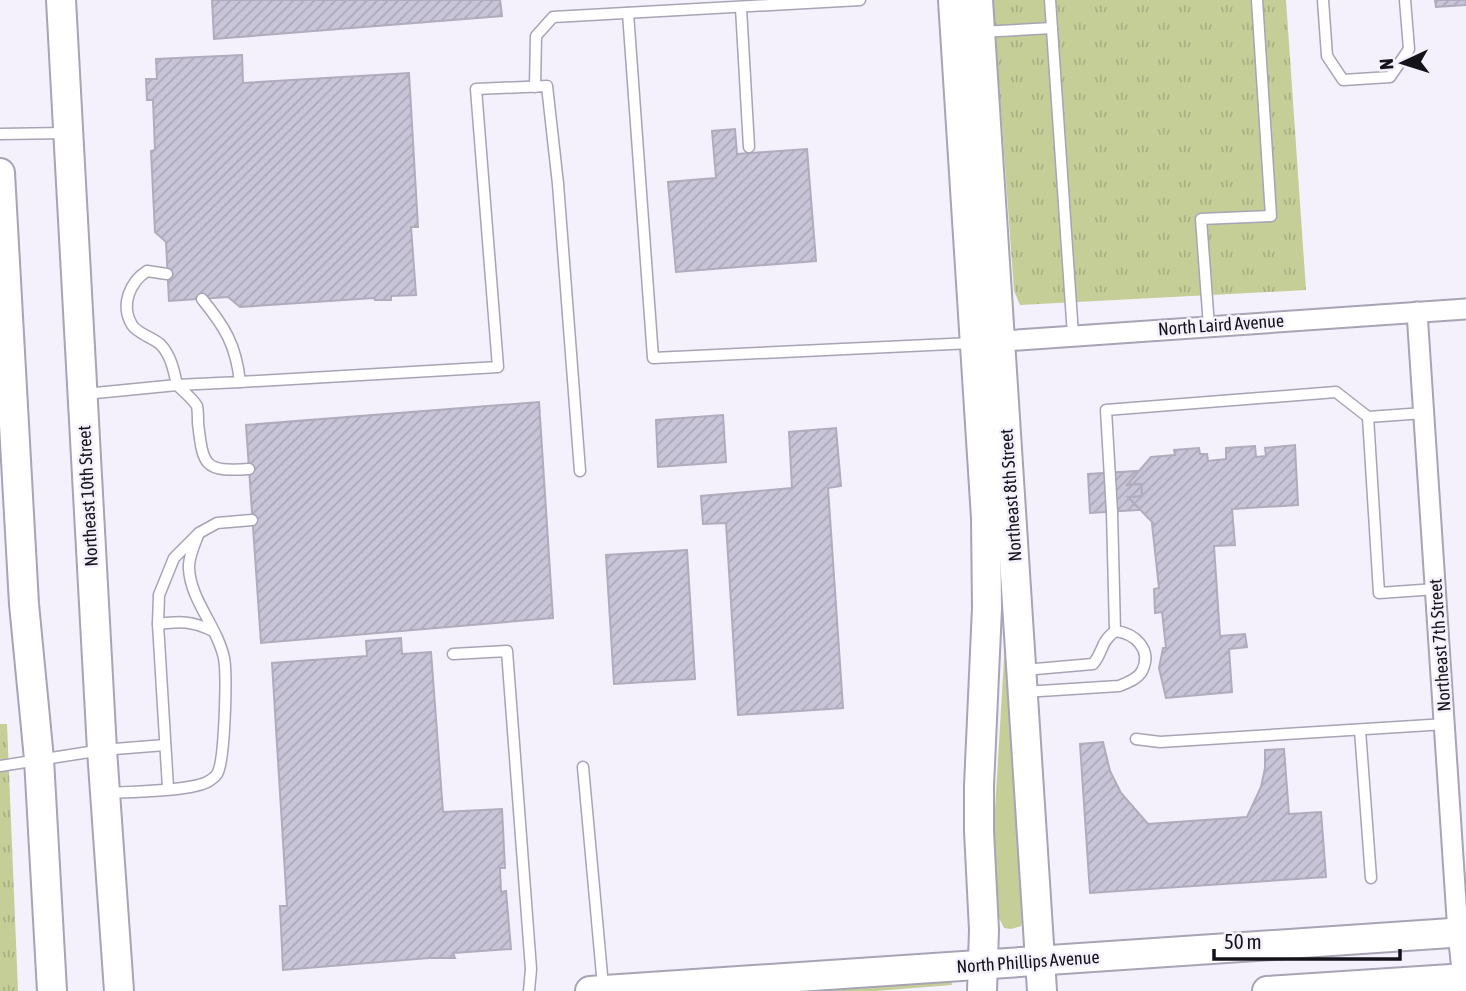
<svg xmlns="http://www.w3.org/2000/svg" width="1466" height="991" font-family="'Asap Condensed',sans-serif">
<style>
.grass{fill:#c6ce98}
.park{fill:url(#park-tufts)}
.building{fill:url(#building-hatch);stroke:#b0acbe;stroke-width:2}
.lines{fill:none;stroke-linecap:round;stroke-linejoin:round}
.service-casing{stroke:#a8a3b5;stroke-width:13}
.minor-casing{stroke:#a8a3b5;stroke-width:23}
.secondary-casing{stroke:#a8a3b5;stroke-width:32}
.service{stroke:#fff;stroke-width:10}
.minor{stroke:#fff;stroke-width:19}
.secondary{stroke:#fff;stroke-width:28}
.labels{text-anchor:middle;stroke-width:5;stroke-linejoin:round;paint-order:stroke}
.street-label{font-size:18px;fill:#15131a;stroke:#f4f0fc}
</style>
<defs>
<pattern id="park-tufts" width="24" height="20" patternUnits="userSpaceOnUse" patternTransform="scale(1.75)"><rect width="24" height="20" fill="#c6ce98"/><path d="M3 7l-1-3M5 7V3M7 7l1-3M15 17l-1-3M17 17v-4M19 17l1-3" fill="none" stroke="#a9b082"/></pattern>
<pattern id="building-hatch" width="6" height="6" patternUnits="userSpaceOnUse" patternTransform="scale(1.75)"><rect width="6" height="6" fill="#c9c5d8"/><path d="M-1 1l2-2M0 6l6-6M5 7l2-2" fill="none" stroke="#aca8b9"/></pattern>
</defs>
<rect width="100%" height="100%" fill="#f4f0fc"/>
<g class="grass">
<path d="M 1006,626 L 1025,915 L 1021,926 L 1011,929 L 1004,928 L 999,918 L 994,826 Z"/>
<path d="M 951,980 L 952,985 L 876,991 L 796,991 Z"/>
</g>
<g class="park">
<path d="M 993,0 L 1286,0 L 1306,290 L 1020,305 L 1014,291 Z"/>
<path d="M 0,724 L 7,724 L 18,991 L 0,991 Z"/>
</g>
<g class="building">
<path d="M 212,0 L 500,0 L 502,16 L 214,39 Z"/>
<path d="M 1435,0 L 1466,0 L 1466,5 L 1436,7 Z"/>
<path d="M 242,55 L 243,83 L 409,73 L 418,227 L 411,227 L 416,295 L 391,296 L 391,300 L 375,300 L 374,298 L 240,307 L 228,297 L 169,301 L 166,242 L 155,232 L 151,151 L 155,150 L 153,100 L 147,100 L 146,79 L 157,79 L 156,59 Z"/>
<path d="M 735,129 L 737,154 L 807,149 L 816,261 L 676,272 L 668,182 L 716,178 L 712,131 Z"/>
<path d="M 539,402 L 553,618 L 261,643 L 246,425 Z"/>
<path d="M 723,415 L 726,462 L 658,467 L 656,420 Z"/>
<path d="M 836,428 L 841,486 L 828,488 L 843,708 L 738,715 L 726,523 L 703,524 L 701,496 L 792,488 L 789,432 Z"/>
<path d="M 1295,445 L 1298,505 L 1232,509 L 1235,545 L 1214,546 L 1220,636 L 1245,634 L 1247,647 L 1229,649 L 1232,692 L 1166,698 L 1159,668 L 1163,648 L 1166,648 L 1162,612 L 1155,613 L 1154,589 L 1159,588 L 1152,524 L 1154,524 L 1128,497 L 1142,496 L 1141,484 L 1127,485 L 1151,457 L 1175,455 L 1174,450 L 1199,448 L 1200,454 L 1207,454 L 1208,461 L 1226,459 L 1226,448 L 1255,446 L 1256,457 L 1266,456 L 1265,448 Z"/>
<path d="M 1138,471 L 1127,485 L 1141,484 L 1142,496 L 1128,497 L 1140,510 L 1090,513 L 1088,474 Z"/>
<path d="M 687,550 L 695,679 L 614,684 L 606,555 Z"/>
<path d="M 401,638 L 402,654 L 431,652 L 443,812 L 502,809 L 505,868 L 500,868 L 501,892 L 506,891 L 511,949 L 453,953 L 455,958 L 429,958 L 283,970 L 280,906 L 287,906 L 272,663 L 367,656 L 366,641 Z"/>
<path d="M 1103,742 L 1110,771 L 1121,793 L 1148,824 L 1247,817 L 1261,787 L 1265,768 L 1265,750 L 1284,749 L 1289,814 L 1321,812 L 1326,877 L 1090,893 L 1080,744 Z"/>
</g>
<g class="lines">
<g class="service-casing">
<g id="service">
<path d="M 1050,0 L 1073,335"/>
<path d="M 1323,0 L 1327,56 L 1343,80 L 1390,77 L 1409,49 L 1405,0"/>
<path d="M 741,8 L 749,147"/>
<path d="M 628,13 L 653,358 L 972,343"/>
<path d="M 981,32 L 1052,28"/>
<path d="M 535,87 L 536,36 L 553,17 L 860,0"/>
<path d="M 0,134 L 66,133"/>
<path d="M 1209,326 L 1201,219 L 1271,216 L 1257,0"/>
<path d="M 240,382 L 498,367 L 476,89 L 547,86 L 558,184 L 580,471"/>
<path d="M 177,385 L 240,382 C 236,345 225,327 202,299"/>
<path d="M 177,385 C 183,391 193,399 197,406 C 198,411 198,419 198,423 C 203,466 204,472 249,469"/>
<path d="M 85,394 L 177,385 C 174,371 171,355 160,344 C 152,337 138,334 132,325 C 120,305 130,282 147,271 L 167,274"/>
<path d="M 1368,417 L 1379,593 L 1436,589"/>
<path d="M 158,624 C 181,621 192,621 213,631"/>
<path d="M 1115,631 L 1112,512 L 1106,410 L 1336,392 L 1368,417 L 1424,413"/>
<path d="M 453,654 L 507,651 L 531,969 L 529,991"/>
<path d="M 1024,692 L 1119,686 C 1127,683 1138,679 1142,671 C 1153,649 1134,633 1115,631 C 1099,644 1104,651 1093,664 L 1024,670"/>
<path d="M 1360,730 L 1371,878"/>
<path d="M 1136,739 L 1160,742 L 1446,724"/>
<path d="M 0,766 L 102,750 L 165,745"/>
<path d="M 583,767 L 603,986"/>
<path d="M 168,788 L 158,624 L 159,595 L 174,558 L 199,533 L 217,523 L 252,520"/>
<path d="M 108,793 C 129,792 194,791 209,781 C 212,779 215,777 217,774 C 225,762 227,674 224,658 C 217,626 191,601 189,569 C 188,558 195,543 199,533"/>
</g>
</g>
<g class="minor-casing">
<g id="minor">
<path d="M 1417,312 L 1458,933 L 1463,979"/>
<path d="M 989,342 L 1466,309"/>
</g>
</g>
<g class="secondary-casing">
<g id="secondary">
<path d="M 61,0 L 102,750 L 119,991"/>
<path d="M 953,0 L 986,518 L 987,608 L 979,786 L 979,831 L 984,930 L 982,991"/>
<path d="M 978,0 L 1042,991"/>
<path d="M 0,173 L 24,604 L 39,759 L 52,991"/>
<path d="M 590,991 L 1466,932"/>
<path d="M 1267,991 L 1466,978"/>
</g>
</g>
<use href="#service" class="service"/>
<use href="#minor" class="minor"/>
<use href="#secondary" class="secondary"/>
</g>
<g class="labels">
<g class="street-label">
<text transform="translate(1221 325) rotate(-4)" y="6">North Laird Avenue</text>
<text transform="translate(1011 495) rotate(-94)" y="6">Northeast 8th Street</text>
<text transform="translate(88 496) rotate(-93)" y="6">Northeast 10th Street</text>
<text transform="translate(1440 645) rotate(-94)" y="6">Northeast 7th Street</text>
<text transform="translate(1028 962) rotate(-4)" y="6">North Phillips Avenue</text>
</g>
</g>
<g transform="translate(1403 63) rotate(266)" stroke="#f4f0fc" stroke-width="5" paint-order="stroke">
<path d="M0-5L12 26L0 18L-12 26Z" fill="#15131a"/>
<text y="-10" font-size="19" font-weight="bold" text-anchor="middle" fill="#15131a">N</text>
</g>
<path d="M1214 949v10h186v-10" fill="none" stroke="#15131a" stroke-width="3.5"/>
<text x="1224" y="949" font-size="21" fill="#15131a" stroke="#f4f0fc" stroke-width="5" paint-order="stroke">50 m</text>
</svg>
